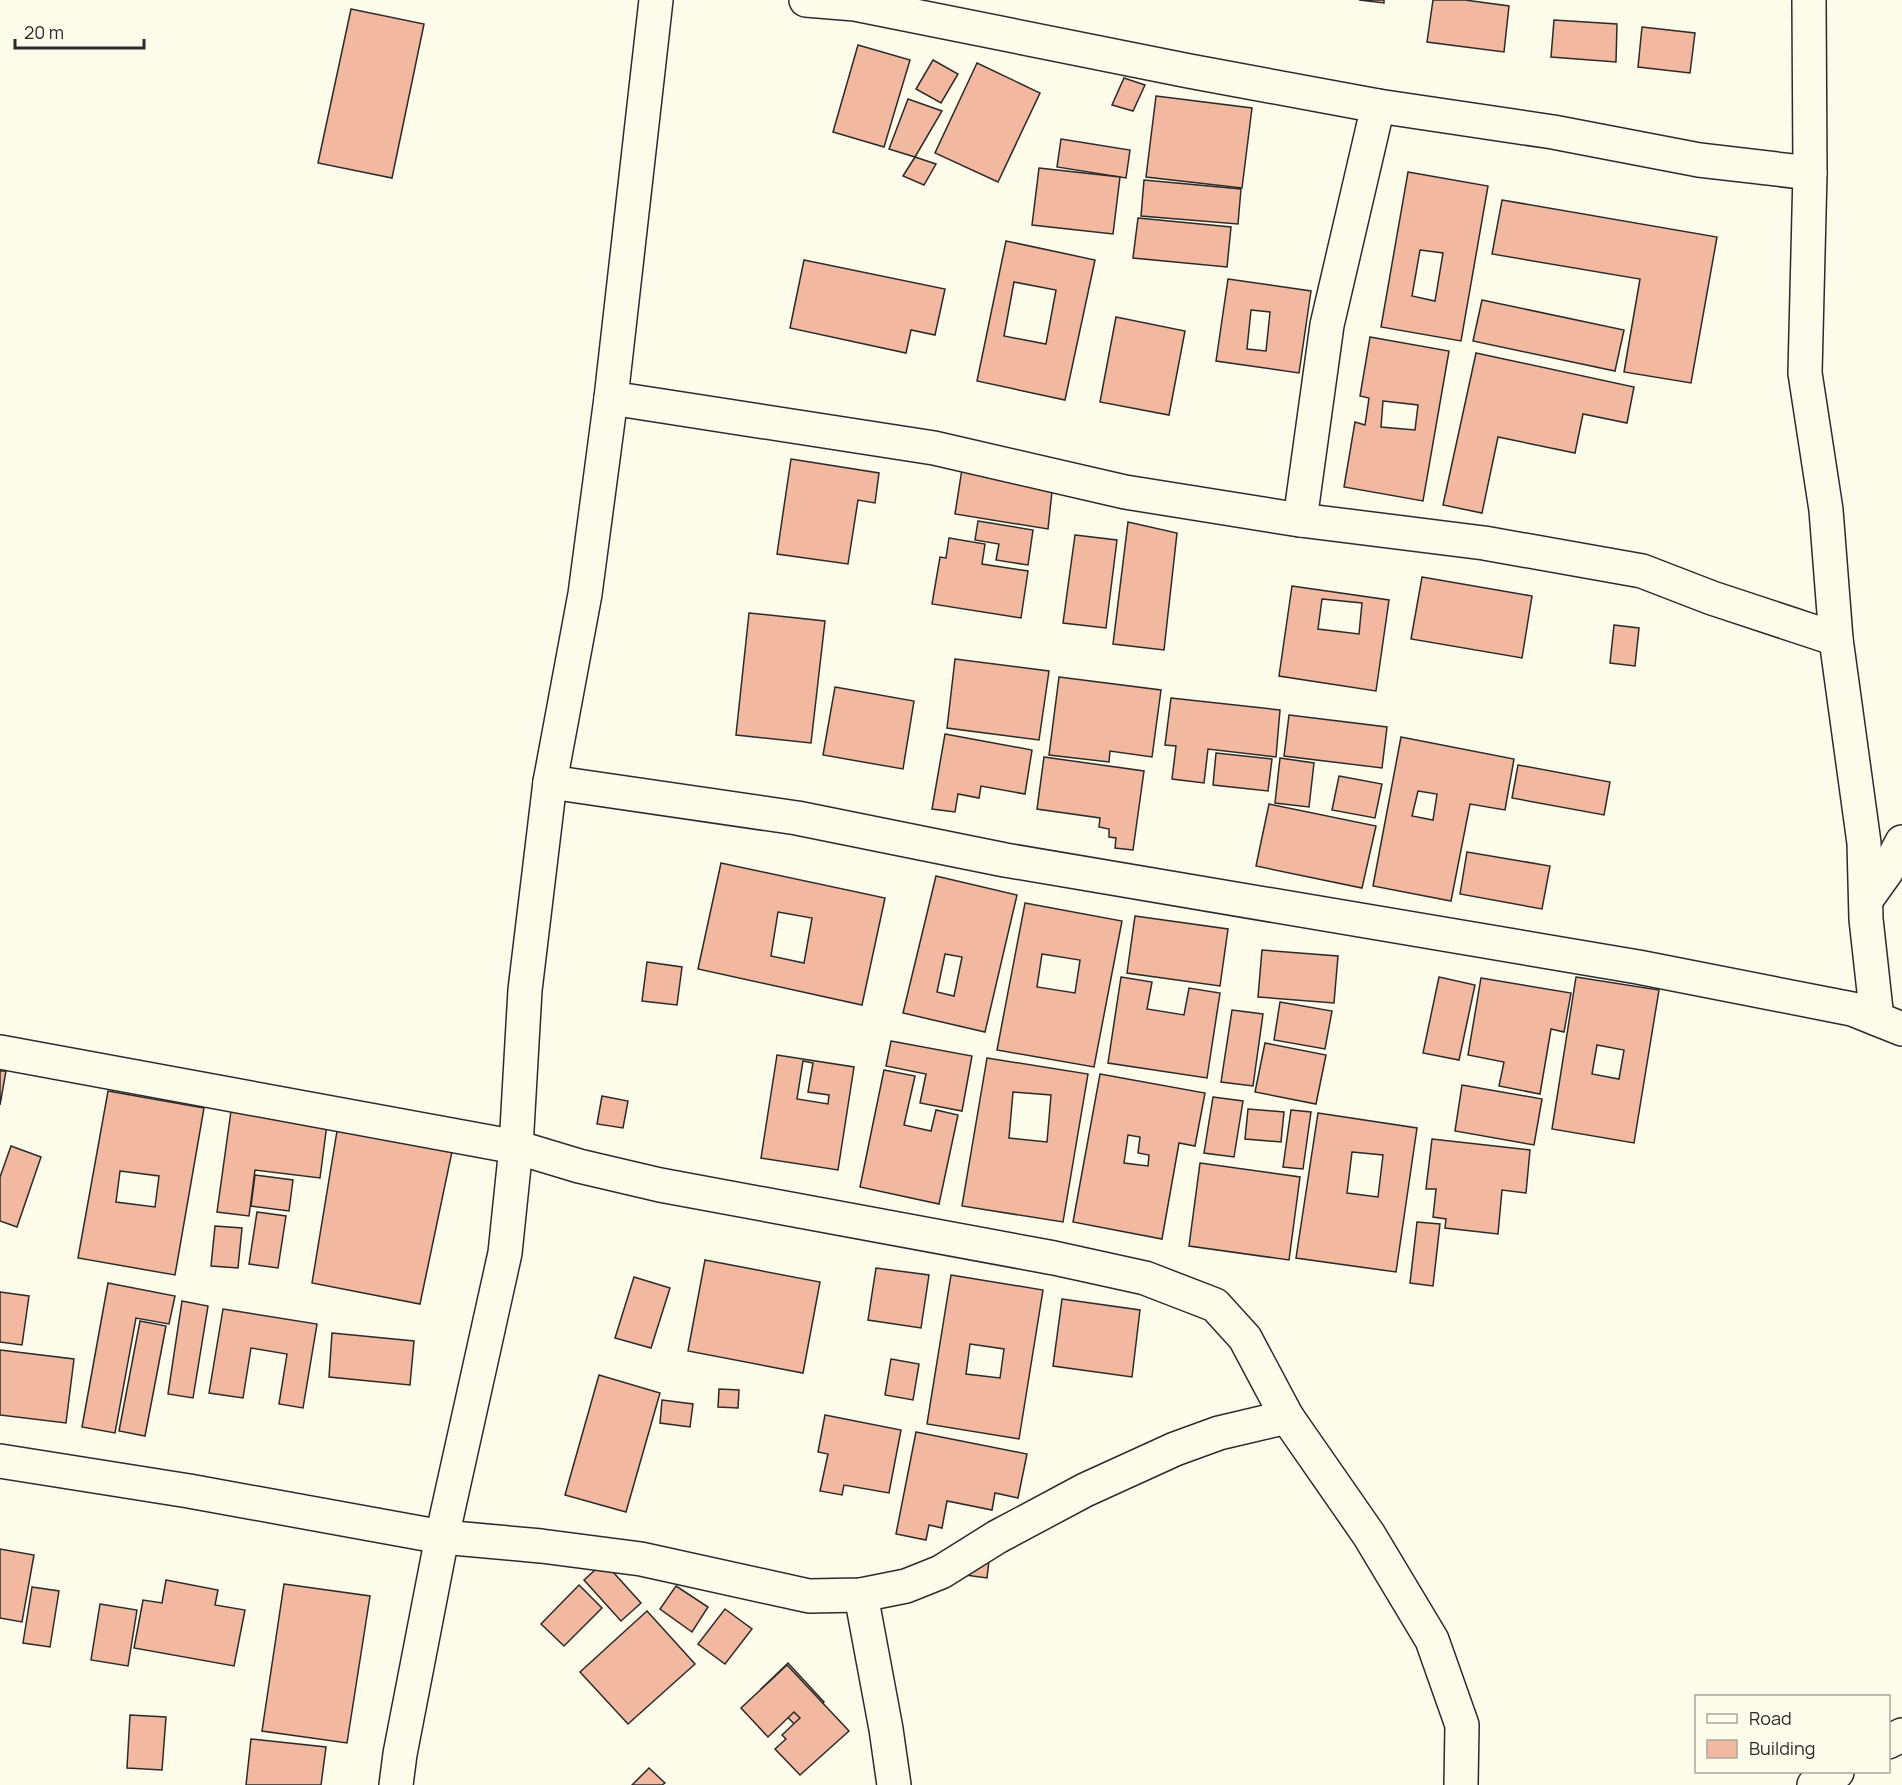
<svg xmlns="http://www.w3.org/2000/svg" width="1902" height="1785" font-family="Manrope,sans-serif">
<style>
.building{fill:#f2b8a0;stroke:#2b2b2b;stroke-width:1.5;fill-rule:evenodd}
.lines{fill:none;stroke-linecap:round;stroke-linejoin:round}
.street-casing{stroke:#2b2b2b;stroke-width:36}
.street{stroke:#fdfbea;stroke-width:33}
</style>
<rect width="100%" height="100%" fill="#fdfbea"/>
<g class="building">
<path d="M 1359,0 L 1384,0 L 1384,3 Z"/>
<path d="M 1433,0 L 1465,0 L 1509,6 L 1504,52 L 1427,42 Z"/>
<path d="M 351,9 L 424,24 L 392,178 L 318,163 Z"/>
<path d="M 1554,20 L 1617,24 L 1616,62 L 1551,57 Z"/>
<path d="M 1642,27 L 1695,33 L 1690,73 L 1638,67 Z"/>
<path d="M 858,45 L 910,60 L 884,147 L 833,132 Z"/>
<path d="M 933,60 L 958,74 L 941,103 L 916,89 Z"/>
<path d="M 977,63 L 1040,93 L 998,182 L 935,153 Z"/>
<path d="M 1124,78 L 1145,85 L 1133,111 L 1112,105 Z"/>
<path d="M 1156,96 L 1252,108 L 1242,188 L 1146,177 Z"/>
<path d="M 908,99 L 942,111 L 915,157 L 889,149 Z"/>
<path d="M 1061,139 L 1130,150 L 1126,178 L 1057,167 Z"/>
<path d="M 915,157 L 936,164 L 924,185 L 903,176 Z"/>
<path d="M 1039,168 L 1120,177 L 1113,234 L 1032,225 Z"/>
<path d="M 1408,172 L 1488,186 L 1461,341 L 1381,327 ZM 1420,250 L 1443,253 L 1435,301 L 1412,296 Z"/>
<path d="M 1144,180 L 1241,189 L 1238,224 L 1141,216 Z"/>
<path d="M 1502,200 L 1717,237 L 1691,383 L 1624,372 L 1640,279 L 1492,254 Z"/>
<path d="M 1138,218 L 1231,227 L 1227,267 L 1133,258 Z"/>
<path d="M 1006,241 L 1095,260 L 1065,400 L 977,381 ZM 1014,282 L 1056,290 L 1046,344 L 1004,336 Z"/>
<path d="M 804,260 L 945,289 L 935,335 L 911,330 L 906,353 L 790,328 Z"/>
<path d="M 1228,279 L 1311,291 L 1299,373 L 1216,361 ZM 1251,310 L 1270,312 L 1266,351 L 1247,349 Z"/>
<path d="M 1482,300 L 1624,330 L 1615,371 L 1473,341 Z"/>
<path d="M 1116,317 L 1185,331 L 1169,415 L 1100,402 Z"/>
<path d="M 1370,337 L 1449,351 L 1423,501 L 1344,487 L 1355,422 L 1365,425 L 1369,398 L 1360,396 ZM 1383,401 L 1418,405 L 1415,430 L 1381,427 Z"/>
<path d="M 1476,353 L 1634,387 L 1627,423 L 1583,414 L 1575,453 L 1498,437 L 1482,513 L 1443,505 Z"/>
<path d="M 791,459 L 879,473 L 875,503 L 858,500 L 848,564 L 777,554 Z"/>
<path d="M 962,469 L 1053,482 L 1048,529 L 955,514 Z"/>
<path d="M 978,521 L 1033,530 L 1028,565 L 996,560 L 999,544 L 975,540 Z"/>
<path d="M 1128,522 L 1177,533 L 1164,650 L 1113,644 Z"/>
<path d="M 1075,535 L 1117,540 L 1106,628 L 1063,623 Z"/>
<path d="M 949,538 L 985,544 L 982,564 L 1028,571 L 1021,618 L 932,604 L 940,557 L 946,558 Z"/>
<path d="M 1422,577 L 1532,596 L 1522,658 L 1411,639 Z"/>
<path d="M 1292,586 L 1389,600 L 1376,691 L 1279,676 ZM 1322,599 L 1362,603 L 1359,634 L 1318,629 Z"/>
<path d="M 749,613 L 825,621 L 811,743 L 736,735 Z"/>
<path d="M 1614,625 L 1639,628 L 1635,666 L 1610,663 Z"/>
<path d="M 955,659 L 1049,671 L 1039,740 L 947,728 Z"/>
<path d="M 1059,677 L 1161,690 L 1152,757 L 1110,751 L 1109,762 L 1049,755 Z"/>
<path d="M 835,687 L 914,701 L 903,769 L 823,755 Z"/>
<path d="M 1171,698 L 1280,710 L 1276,757 L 1208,749 L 1204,783 L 1172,779 L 1176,746 L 1165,745 Z"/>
<path d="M 1289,715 L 1387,727 L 1382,768 L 1284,756 Z"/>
<path d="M 945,734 L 1032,750 L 1025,794 L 981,786 L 979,798 L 958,794 L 955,812 L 932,809 Z"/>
<path d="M 1401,737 L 1514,759 L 1505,810 L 1470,804 L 1451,901 L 1373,886 ZM 1418,791 L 1437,794 L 1433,820 L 1412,816 Z"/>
<path d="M 1216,753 L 1272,759 L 1268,791 L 1213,785 Z"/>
<path d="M 1044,757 L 1144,771 L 1133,850 L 1115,848 L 1116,838 L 1109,837 L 1109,829 L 1099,827 L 1100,818 L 1037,809 Z"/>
<path d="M 1280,758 L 1314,763 L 1309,807 L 1275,803 Z"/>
<path d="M 1518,765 L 1610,782 L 1604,815 L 1512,798 Z"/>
<path d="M 1339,776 L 1382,784 L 1375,818 L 1332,810 Z"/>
<path d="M 1269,804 L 1376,826 L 1362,888 L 1256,866 Z"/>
<path d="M 1467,852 L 1550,866 L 1542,909 L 1460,894 Z"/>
<path d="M 721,863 L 885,898 L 862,1005 L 698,969 ZM 778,912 L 812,918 L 804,963 L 771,956 Z"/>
<path d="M 936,876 L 1017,895 L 985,1032 L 903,1013 ZM 945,954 L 962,957 L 954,996 L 937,992 Z"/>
<path d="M 1025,903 L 1122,921 L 1094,1067 L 997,1050 ZM 1042,954 L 1080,960 L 1075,993 L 1037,987 Z"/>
<path d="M 1135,916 L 1228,929 L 1220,986 L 1127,973 Z"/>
<path d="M 1262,950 L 1338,956 L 1334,1003 L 1258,997 Z"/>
<path d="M 647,962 L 682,967 L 677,1005 L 642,1001 Z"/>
<path d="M 1121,977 L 1152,982 L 1147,1009 L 1184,1015 L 1189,988 L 1220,993 L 1207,1078 L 1108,1063 Z"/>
<path d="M 1439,977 L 1475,985 L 1459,1060 L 1423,1053 Z"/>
<path d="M 1576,977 L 1659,990 L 1634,1143 L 1552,1129 ZM 1597,1045 L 1624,1050 L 1619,1079 L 1592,1074 Z"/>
<path d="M 1481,978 L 1571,993 L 1564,1032 L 1551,1029 L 1540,1094 L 1499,1086 L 1504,1062 L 1468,1055 Z"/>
<path d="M 1280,1002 L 1332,1011 L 1325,1049 L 1274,1040 Z"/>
<path d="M 1232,1010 L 1263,1014 L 1253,1086 L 1221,1082 Z"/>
<path d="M 891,1041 L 972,1056 L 962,1111 L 920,1103 L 926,1074 L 886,1066 Z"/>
<path d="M 1265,1043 L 1326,1055 L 1316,1104 L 1255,1092 Z"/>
<path d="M 777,1055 L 854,1067 L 838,1170 L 761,1158 ZM 803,1061 L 813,1063 L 808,1092 L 829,1095 L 828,1104 L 797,1099 Z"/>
<path d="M 987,1058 L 1088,1074 L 1063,1222 L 962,1206 ZM 1013,1092 L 1051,1095 L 1047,1142 L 1009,1138 Z"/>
<path d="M 884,1070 L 915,1076 L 904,1125 L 931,1131 L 936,1110 L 958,1115 L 939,1204 L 860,1187 Z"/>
<path d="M 0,1071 L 6,1071 L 0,1105 Z"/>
<path d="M 1100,1074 L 1205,1093 L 1195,1146 L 1179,1143 L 1162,1239 L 1073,1222 ZM 1128,1135 L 1140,1137 L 1138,1153 L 1149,1155 L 1148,1166 L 1124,1163 Z"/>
<path d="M 1462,1085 L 1542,1099 L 1534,1145 L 1455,1131 Z"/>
<path d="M 108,1091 L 204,1108 L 175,1275 L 78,1258 ZM 120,1171 L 159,1176 L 155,1207 L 116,1202 Z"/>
<path d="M 602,1096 L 628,1101 L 623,1128 L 597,1124 Z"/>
<path d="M 1213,1097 L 1243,1101 L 1234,1157 L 1204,1153 Z"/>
<path d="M 1248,1109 L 1284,1112 L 1281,1142 L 1245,1139 Z"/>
<path d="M 1291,1110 L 1311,1112 L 1303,1169 L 1283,1167 Z"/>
<path d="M 231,1111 L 327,1124 L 320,1178 L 255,1170 L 249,1216 L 217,1212 Z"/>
<path d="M 1318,1113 L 1417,1128 L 1396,1272 L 1296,1258 ZM 1352,1152 L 1383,1155 L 1378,1197 L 1347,1193 Z"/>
<path d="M 337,1131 L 453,1147 L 420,1304 L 312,1283 Z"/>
<path d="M 1432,1139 L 1530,1150 L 1526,1193 L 1502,1190 L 1498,1234 L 1445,1228 L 1446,1219 L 1433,1217 L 1436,1189 L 1426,1189 Z"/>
<path d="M 11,1146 L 41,1157 L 17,1227 L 0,1221 L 0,1177 Z"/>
<path d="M 1200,1163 L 1300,1177 L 1289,1260 L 1189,1246 Z"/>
<path d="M 255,1175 L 293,1180 L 289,1211 L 251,1206 Z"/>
<path d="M 257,1212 L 286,1216 L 278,1268 L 249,1264 Z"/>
<path d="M 1417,1222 L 1440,1224 L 1433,1286 L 1410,1283 Z"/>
<path d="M 215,1226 L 242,1228 L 238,1268 L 211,1266 Z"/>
<path d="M 705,1260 L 820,1282 L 803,1373 L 688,1351 Z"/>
<path d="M 876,1268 L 929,1275 L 921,1328 L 868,1320 Z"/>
<path d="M 951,1275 L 1043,1290 L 1019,1439 L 927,1424 ZM 970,1344 L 1004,1349 L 1000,1378 L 966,1374 Z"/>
<path d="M 634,1277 L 670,1288 L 651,1348 L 615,1338 Z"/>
<path d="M 108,1283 L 175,1296 L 169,1324 L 136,1318 L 115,1433 L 82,1427 Z"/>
<path d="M 0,1292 L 29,1296 L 22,1345 L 0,1342 Z"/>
<path d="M 1062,1299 L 1140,1310 L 1132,1377 L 1053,1366 Z"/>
<path d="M 182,1301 L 208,1306 L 193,1398 L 168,1394 Z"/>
<path d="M 223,1309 L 317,1324 L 303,1408 L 279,1404 L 287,1354 L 251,1348 L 243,1398 L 209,1393 Z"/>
<path d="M 140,1321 L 166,1326 L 145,1436 L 119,1431 Z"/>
<path d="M 332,1333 L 414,1341 L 410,1385 L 329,1377 Z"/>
<path d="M 0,1350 L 74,1359 L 66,1423 L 0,1415 Z"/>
<path d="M 891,1359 L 919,1364 L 913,1400 L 885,1395 Z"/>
<path d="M 599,1375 L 660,1393 L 626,1512 L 565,1495 Z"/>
<path d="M 719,1389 L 739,1390 L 738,1408 L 718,1407 Z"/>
<path d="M 662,1400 L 693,1404 L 690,1427 L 660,1423 Z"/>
<path d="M 825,1415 L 901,1430 L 889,1493 L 844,1485 L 842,1495 L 820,1491 L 828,1454 L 818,1452 Z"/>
<path d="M 916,1432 L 1027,1454 L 1018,1498 L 995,1493 L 992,1510 L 947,1501 L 942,1528 L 929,1525 L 926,1540 L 896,1534 Z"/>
<path d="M 0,1549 L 34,1555 L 22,1622 L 0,1618 Z"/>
<path d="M 990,1552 L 987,1578 L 965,1575 Z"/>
<path d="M 604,1562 L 641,1603 L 621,1621 L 584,1580 Z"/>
<path d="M 166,1580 L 218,1590 L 215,1605 L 245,1610 L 234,1666 L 134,1648 L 143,1600 L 162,1603 Z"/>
<path d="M 284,1584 L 370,1596 L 347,1743 L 262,1731 Z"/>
<path d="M 579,1585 L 602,1608 L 564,1646 L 541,1624 Z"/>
<path d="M 676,1586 L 708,1607 L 692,1632 L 660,1609 Z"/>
<path d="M 32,1587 L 59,1591 L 50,1647 L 23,1643 Z"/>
<path d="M 100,1604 L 137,1610 L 128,1666 L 91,1660 Z"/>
<path d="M 725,1609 L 752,1629 L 725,1664 L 698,1644 Z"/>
<path d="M 647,1611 L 695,1664 L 628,1724 L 580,1672 Z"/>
<path d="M 788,1663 L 824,1702 L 797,1727 L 761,1689 Z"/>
<path d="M 787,1665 L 849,1731 L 800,1775 L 775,1749 L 786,1739 L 782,1735 L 800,1718 L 794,1712 L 768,1737 L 741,1708 Z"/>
<path d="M 130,1715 L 166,1717 L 162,1770 L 127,1768 Z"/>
<path d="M 251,1739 L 326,1747 L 321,1785 L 246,1785 Z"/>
<path d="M 649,1768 L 665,1783 L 662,1785 L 632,1785 Z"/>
</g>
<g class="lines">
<g class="street-casing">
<g id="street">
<path d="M 806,0 L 855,4 L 1189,71 L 1378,106 L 1553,132 L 1699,160 L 1810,173"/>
<path d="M 1809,0 L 1810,173 L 1805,373 L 1826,510 L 1836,639 L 1864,843 L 1866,919 L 1877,1019"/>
<path d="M 611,398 L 934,448 L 1125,492 L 1300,520 L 1484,543 L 1642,571 L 1712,598 L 1836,639"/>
<path d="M 1300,520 L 1327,325 L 1378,106"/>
<path d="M 550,782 L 797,818 L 1005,860 L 1638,967 L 1852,1009 L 1902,1029"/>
<path d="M 1866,900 L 1886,872 L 1902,842"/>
<path d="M 0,1052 L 516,1147 L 579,1166 L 660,1185 L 1054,1258 L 1145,1278 L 1215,1305 L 1245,1338 L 1287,1417 L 1369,1535 L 1432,1640 L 1462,1725 L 1461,1785"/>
<path d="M 0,1461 L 189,1491 L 442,1537 L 541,1546 L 641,1559 L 809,1596 L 861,1595 L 906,1586 L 941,1572 L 997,1537 L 1085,1490 L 1175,1449 L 1219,1433 L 1287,1417"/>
<path d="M 861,1595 L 886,1729 L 894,1785"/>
<path d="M 1888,1742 L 1902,1735"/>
<path d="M 396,1785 L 400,1754 L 442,1537 L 505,1253 L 516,1147 L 525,990 L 550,782 L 585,594 L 611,398 L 656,0"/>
<path d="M 1814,1785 L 1837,1772"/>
</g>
</g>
<use href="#street" class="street"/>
</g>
<rect x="1695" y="1695" width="195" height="78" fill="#fdfbea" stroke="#a9a89e" stroke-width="1.5"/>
<rect x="1707" y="1714" width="30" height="9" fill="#fdfbea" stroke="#a9a89e" stroke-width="1.5"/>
<text x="1749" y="1725" font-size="18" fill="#2b2b2b">Road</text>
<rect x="1707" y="1740" width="30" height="18" fill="#f2b8a0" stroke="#a9a89e" stroke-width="1.5"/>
<text x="1749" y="1755" font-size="18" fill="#2b2b2b">Building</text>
<path d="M15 39v9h129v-9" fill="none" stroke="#2b2b2b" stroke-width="3"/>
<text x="24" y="39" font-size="18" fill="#2b2b2b" stroke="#fdfbea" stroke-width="4.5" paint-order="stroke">20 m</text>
</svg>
